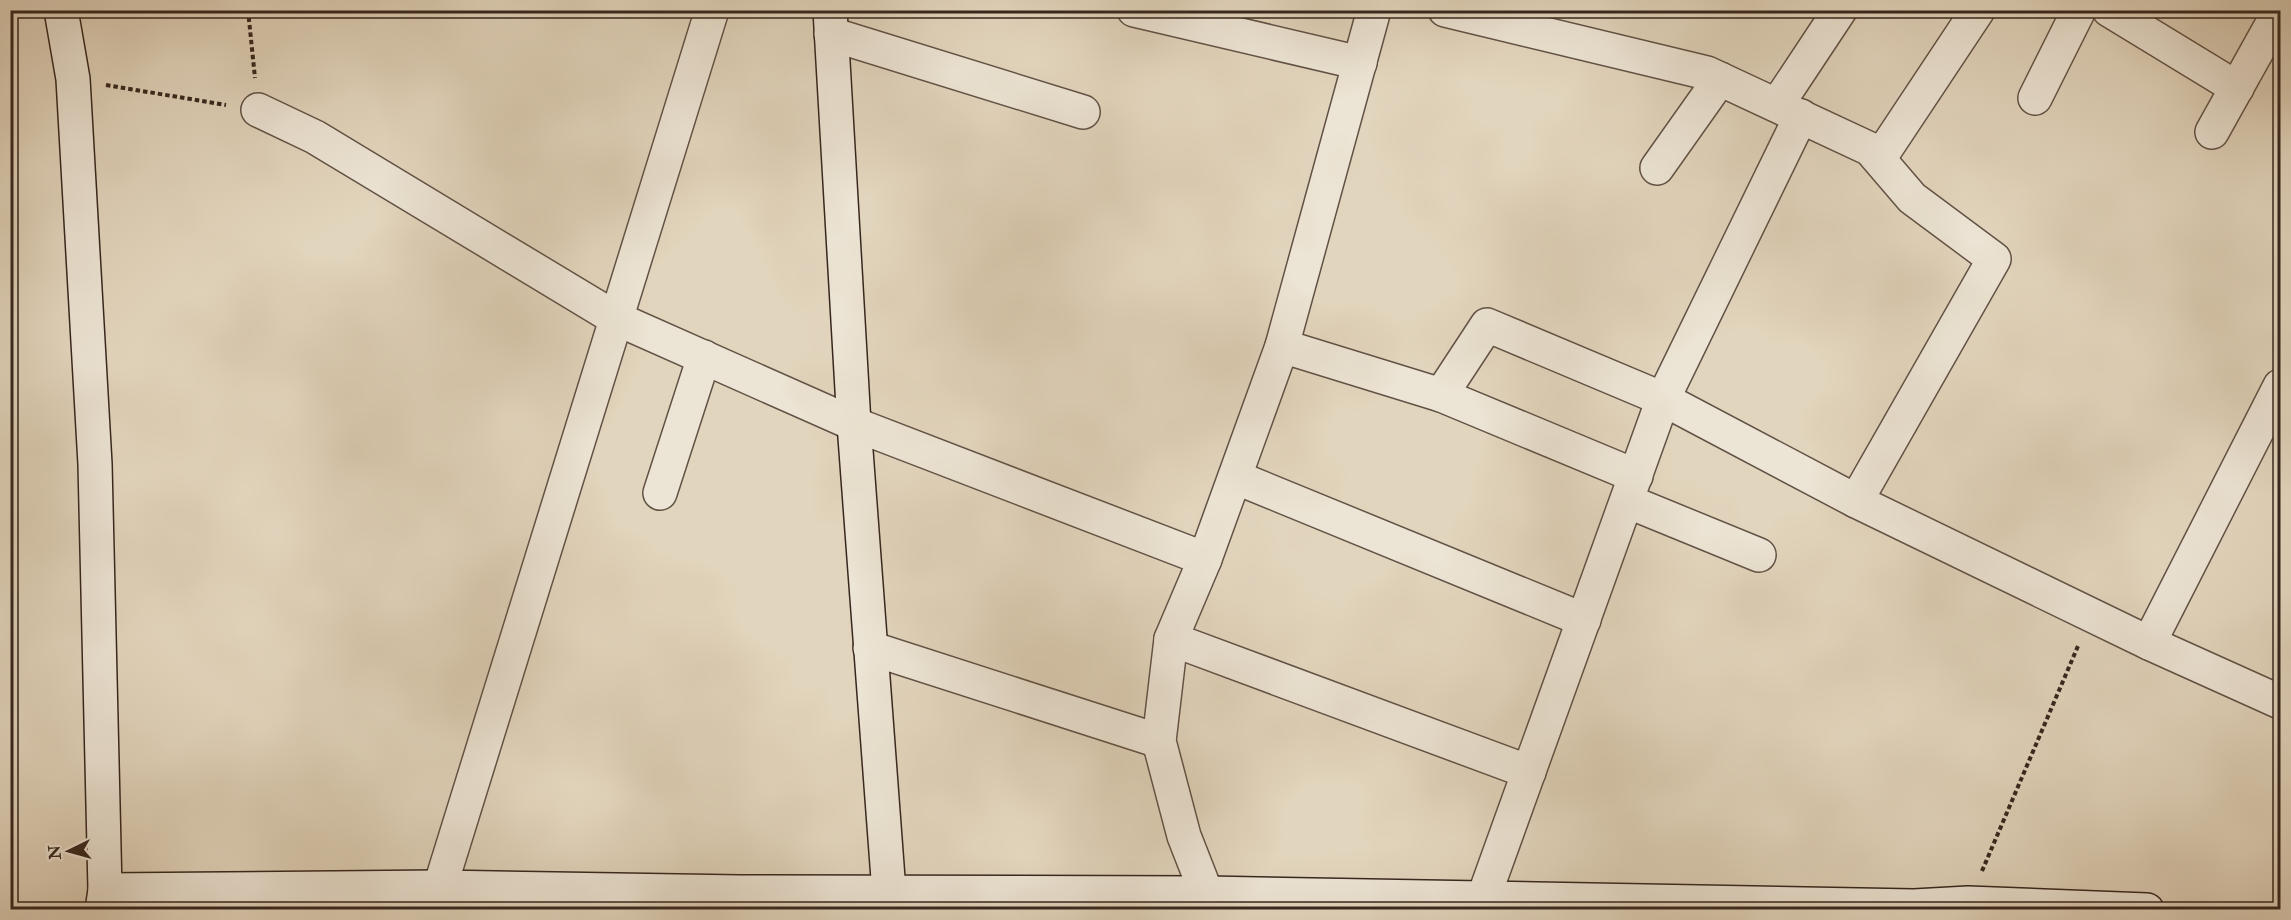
<svg xmlns="http://www.w3.org/2000/svg" width="2291" height="920" font-family="'IM FELL Double Pica',serif">
<style>
.lines{fill:none;stroke-linecap:round;stroke-linejoin:round}
.street-casing{stroke:#625246;stroke-width:36}
.secondary-casing{stroke:#37271f;stroke-width:36}
.path{stroke:#37271f;stroke-width:4;stroke-dasharray:4.5 3;stroke-linecap:butt}
.street{stroke:#ece4d4;stroke-width:33}
.secondary{stroke:#ece4d4;stroke-width:33}
</style>
<rect width="100%" height="100%" fill="#e2d5bd"/>
<filter id="stains"><feTurbulence type="fractalNoise" baseFrequency=".00333" numOctaves="4"/><feColorMatrix values="0 0 0 0 .2 0 0 0 0 .09 0 0 0 0 .02 0 0 0 .5 -.17"/></filter>
<radialGradient id="worn" r=".72"><stop offset=".6" stop-color="#630" stop-opacity="0"/><stop offset="1" stop-color="#630" stop-opacity=".3"/></radialGradient>
<g class="lines">
<g class="street-casing">
<g id="street">
<path d="M 1134,10 L 1360,63"/>
<path d="M 1445,10 L 1707,73 L 1870,149 L 1912,198 L 1994,259 L 1856,501"/>
<path d="M 2109,10 L 2237,88"/>
<path d="M 831,34 L 1083,112"/>
<path d="M 2035,98 L 2079,10"/>
<path d="M 1777,105 L 1840,10"/>
<path d="M 258,110 L 315,137 L 615,318 L 854,424 L 1205,559"/>
<path d="M 2212,132 L 2280,10"/>
<path d="M 1879,159 L 1978,10"/>
<path d="M 1657,168 L 1720,79"/>
<path d="M 1282,346 L 1441,395 L 1487,325 L 1663,399 L 1856,501 L 2149,643 L 2280,702"/>
<path d="M 1441,395 L 1636,476"/>
<path d="M 1235,477 L 1584,620"/>
<path d="M 660,493 L 704,357"/>
<path d="M 1627,501 L 1759,555"/>
<path d="M 1171,639 L 1529,772"/>
<path d="M 2149,643 L 2280,386"/>
<path d="M 870,648 L 1159,741"/>
<path d="M 1483,899 L 1663,399 L 1801,116"/>
<path d="M 440,910 L 440,887 L 712,10"/>
<path d="M 1213,910 L 1184,836 L 1159,741 L 1171,639 L 1205,559 L 1282,346 L 1374,10"/>
</g>
</g>
<g class="secondary-casing">
<g id="secondary">
<path d="M 61,10 L 73,79 L 95,464 L 105,890 L 102,910"/>
<path d="M 830,10 L 854,424 L 889,892"/>
<path d="M 105,890 L 440,887 L 740,892 L 1207,893 L 1914,906 L 1968,903 L 2147,910"/>
</g>
</g>
<g class="path">
<path d="M 248,10 L 255,78"/>
<path d="M 106,85 L 226,105"/>
<path d="M 1982,871 L 2078,646"/>
</g>
<use href="#street" class="street"/>
<use href="#secondary" class="secondary"/>
</g>
<rect width="2291" height="920" fill="none" stroke="#e2d5bd" stroke-width="36"/>
<rect x="12" y="12" width="2267" height="896" fill="none" stroke="#37271f" stroke-width="3"/>
<rect x="18" y="18" width="2255" height="884" fill="none" stroke="#37271f" stroke-width="1.5"/>
<g transform="translate(69 851) rotate(265)" stroke="#ece4d4" stroke-width="4.5" paint-order="stroke">
<path d="M0-4.5L10 22L0 15L-10 22Z" fill="#37271f"/>
<text y="-9" font-size="16" font-weight="bold" text-anchor="middle" fill="#37271f">N</text>
</g>
<rect width="100%" height="100%" filter="url(#stains)"/>
<rect width="100%" height="100%" fill="url(#worn)"/>
</svg>
